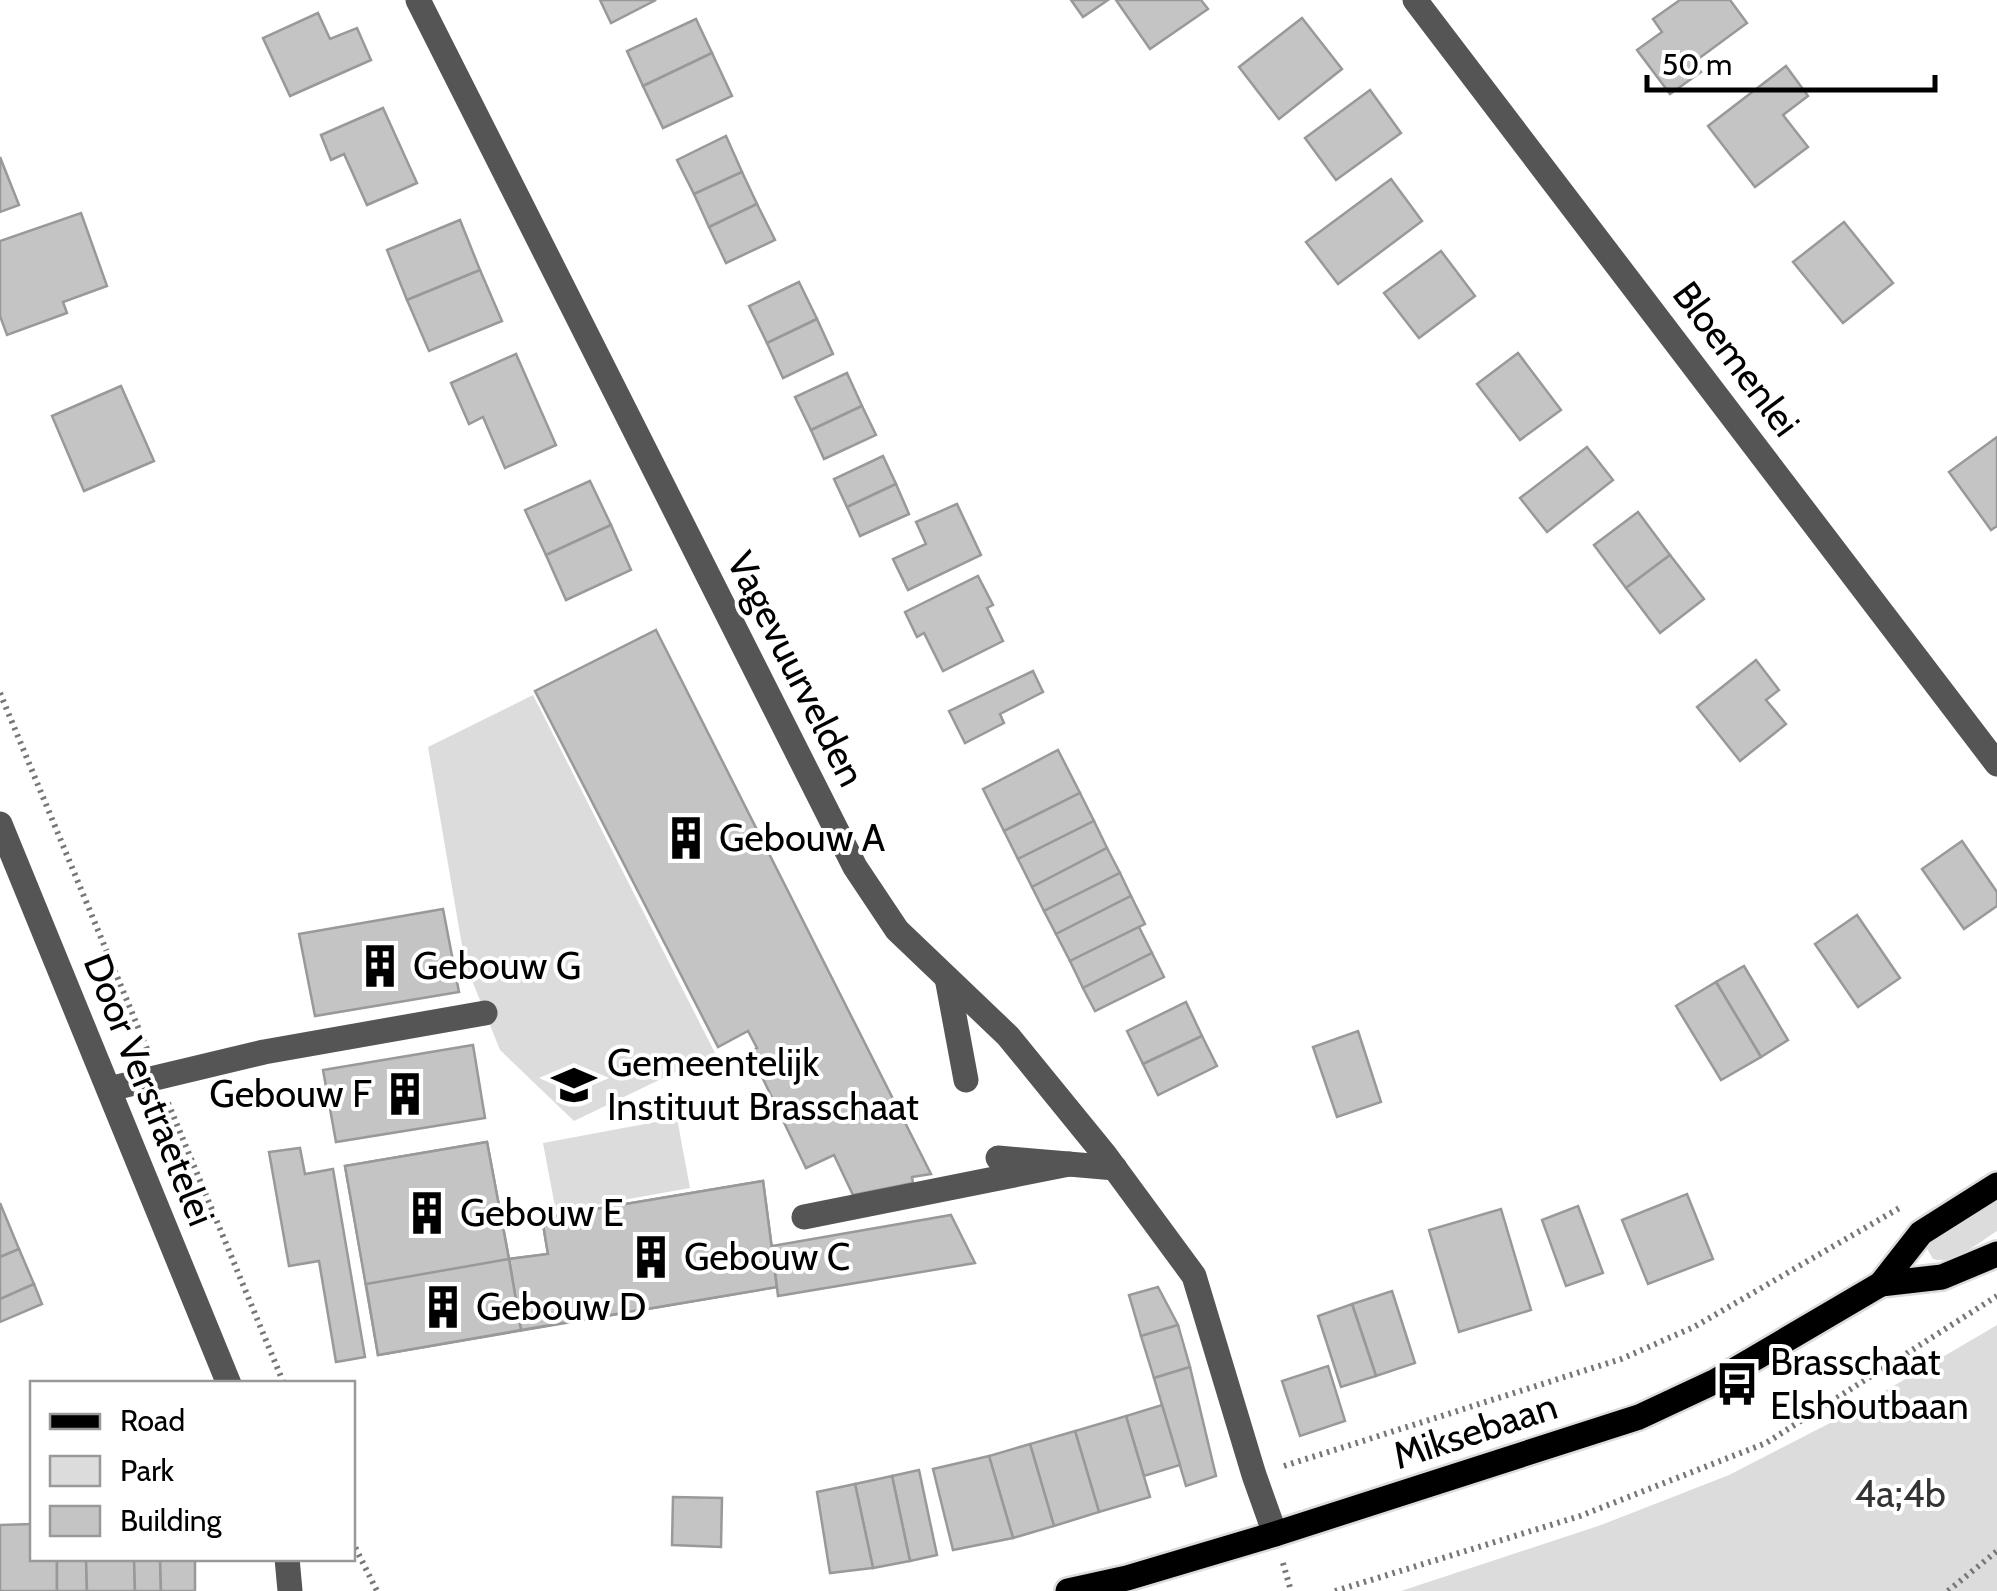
<svg xmlns="http://www.w3.org/2000/svg" width="1997" height="1591" font-family="Cabin,sans-serif">
<style>
.green{fill:#dcdcdc}
.building{fill:#c4c4c4;stroke:#999;stroke-width:2.5}
.lines{fill:none;stroke-linecap:round;stroke-linejoin:round}
.major-casing{stroke:#dbdbdb;stroke-width:30}
.path{stroke:#777;stroke-width:6;stroke-dasharray:2.5 5;stroke-linecap:butt}
.minor{stroke:#555;stroke-width:25}
.major{stroke:#000;stroke-width:25}
.labels{text-anchor:middle;stroke-width:8;stroke-linejoin:round;paint-order:stroke}
.street-label{font-size:38px;fill:#000;stroke:#fff}
.poi-label{font-size:38px;fill:#000;stroke:#fff;text-anchor:start}
.park-label{font-size:38px;fill:#333;stroke:#fff}
</style>
<rect width="100%" height="100%" fill="#fff"/>
<g class="green">
<path d="M 533,695 L 715,1053 L 574,1121 L 500,1050 L 465,963 L 428,747 Z"/>
<path d="M 677,1118 L 690,1188 L 556,1212 L 543,1143 Z"/>
<path d="M 1997,1196 L 1997,1231 C 1979,1242 1954,1265 1933,1259 L 1926,1247 L 1928,1240 Z"/>
<path d="M 1997,1325 L 1997,1591 L 1401,1591 L 1601,1525 L 1729,1475 L 1834,1421 Z"/>
</g>
<g class="building">
<path d="M 600,0 L 656,0 L 611,23 Z"/>
<path d="M 1071,0 L 1108,0 L 1083,17 Z"/>
<path d="M 1116,0 L 1201,0 L 1208,9 L 1150,49 Z"/>
<path d="M 1680,0 L 1730,0 L 1747,23 L 1694,62 L 1701,72 L 1670,94 L 1637,50 L 1662,32 L 1653,19 Z"/>
<path d="M 318,13 L 330,39 L 357,28 L 371,60 L 290,96 L 263,38 Z"/>
<path d="M 1302,18 L 1342,69 L 1279,119 L 1239,67 Z"/>
<path d="M 696,19 L 712,53 L 643,86 L 627,51 Z"/>
<path d="M 712,53 L 732,96 L 663,128 L 643,86 Z"/>
<path d="M 1786,66 L 1808,96 L 1783,115 L 1808,147 L 1755,187 L 1708,126 Z"/>
<path d="M 1370,90 L 1401,133 L 1336,180 L 1305,138 Z"/>
<path d="M 383,108 L 417,183 L 367,205 L 344,154 L 331,160 L 321,135 Z"/>
<path d="M 726,136 L 742,172 L 694,194 L 677,160 Z"/>
<path d="M 0,157 L 19,205 L 0,212 Z"/>
<path d="M 742,172 L 757,204 L 709,227 L 694,194 Z"/>
<path d="M 1391,179 L 1422,221 L 1338,284 L 1306,242 Z"/>
<path d="M 757,204 L 775,240 L 726,263 L 709,227 Z"/>
<path d="M 81,213 L 107,286 L 63,302 L 67,313 L 7,335 L 0,316 L 0,241 Z"/>
<path d="M 460,220 L 480,270 L 407,300 L 387,250 Z"/>
<path d="M 1844,222 L 1893,283 L 1843,323 L 1793,262 Z"/>
<path d="M 1441,251 L 1475,296 L 1419,338 L 1384,293 Z"/>
<path d="M 480,270 L 502,321 L 429,351 L 407,300 Z"/>
<path d="M 799,282 L 817,319 L 767,343 L 749,306 Z"/>
<path d="M 817,319 L 833,354 L 783,378 L 767,343 Z"/>
<path d="M 1518,353 L 1561,410 L 1520,440 L 1477,384 Z"/>
<path d="M 516,354 L 556,445 L 505,468 L 483,417 L 469,424 L 451,383 Z"/>
<path d="M 847,373 L 862,406 L 811,430 L 795,397 Z"/>
<path d="M 121,386 L 154,461 L 84,491 L 52,416 Z"/>
<path d="M 862,406 L 876,435 L 824,459 L 811,430 Z"/>
<path d="M 1997,437 L 1997,526 L 1991,530 L 1949,472 Z"/>
<path d="M 1587,447 L 1613,480 L 1547,532 L 1520,498 Z"/>
<path d="M 883,456 L 896,484 L 847,507 L 834,479 Z"/>
<path d="M 590,481 L 611,525 L 546,555 L 525,510 Z"/>
<path d="M 896,484 L 909,514 L 860,536 L 847,507 Z"/>
<path d="M 957,504 L 981,555 L 908,590 L 893,559 L 926,544 L 916,522 Z"/>
<path d="M 1638,512 L 1670,555 L 1626,588 L 1594,545 Z"/>
<path d="M 611,525 L 631,570 L 566,600 L 546,555 Z"/>
<path d="M 1670,555 L 1704,599 L 1660,633 L 1626,588 Z"/>
<path d="M 978,576 L 993,605 L 987,608 L 1003,641 L 943,671 L 924,633 L 917,637 L 905,612 Z"/>
<path d="M 656,630 L 931,1174 L 912,1177 L 913,1183 L 853,1195 L 834,1155 L 806,1168 L 750,1052 L 757,1048 L 748,1031 L 718,1047 L 535,691 Z"/>
<path d="M 1756,660 L 1779,690 L 1766,700 L 1786,724 L 1740,761 L 1697,707 Z"/>
<path d="M 1033,671 L 1043,692 L 1000,714 L 1004,723 L 965,743 L 949,711 Z"/>
<path d="M 1058,750 L 1080,793 L 1004,831 L 983,789 Z"/>
<path d="M 1080,793 L 1094,821 L 1018,859 L 1004,831 Z"/>
<path d="M 1094,821 L 1107,848 L 1032,887 L 1018,859 Z"/>
<path d="M 1962,841 L 1997,892 L 1997,906 L 1964,929 L 1922,869 Z"/>
<path d="M 1107,848 L 1120,873 L 1044,911 L 1032,887 Z"/>
<path d="M 1120,873 L 1131,896 L 1056,934 L 1044,911 Z"/>
<path d="M 1131,896 L 1145,924 L 1070,961 L 1056,934 Z"/>
<path d="M 443,909 L 459,992 L 315,1016 L 299,934 Z"/>
<path d="M 1857,915 L 1900,978 L 1858,1007 L 1815,944 Z"/>
<path d="M 1139,927 L 1152,953 L 1083,988 L 1070,961 Z"/>
<path d="M 1152,953 L 1164,977 L 1095,1011 L 1083,988 Z"/>
<path d="M 1744,966 L 1788,1040 L 1761,1057 L 1716,982 Z"/>
<path d="M 1716,982 L 1761,1057 L 1721,1080 L 1676,1006 Z"/>
<path d="M 1186,1002 L 1202,1036 L 1143,1064 L 1127,1031 Z"/>
<path d="M 1358,1031 L 1381,1102 L 1337,1117 L 1313,1047 Z"/>
<path d="M 1202,1036 L 1217,1066 L 1158,1095 L 1143,1064 Z"/>
<path d="M 473,1045 L 485,1118 L 336,1142 L 323,1070 Z"/>
<path d="M 487,1142 L 509,1259 L 366,1284 L 345,1166 Z"/>
<path d="M 487,1142 L 509,1259 L 548,1254 L 542,1218 L 763,1181 L 777,1287 L 378,1355 L 345,1166 Z"/>
<path d="M 300,1148 L 305,1174 L 333,1169 L 365,1357 L 336,1362 L 319,1261 L 289,1266 L 269,1152 Z"/>
<path d="M 763,1181 L 777,1287 L 521,1330 L 509,1259 L 548,1254 L 542,1218 Z"/>
<path d="M 1687,1194 L 1713,1259 L 1648,1284 L 1622,1220 Z"/>
<path d="M 0,1203 L 19,1249 L 0,1257 Z"/>
<path d="M 1578,1206 L 1603,1273 L 1566,1286 L 1542,1220 Z"/>
<path d="M 1501,1209 L 1531,1310 L 1459,1332 L 1429,1230 Z"/>
<path d="M 951,1215 L 975,1263 L 778,1296 L 772,1246 Z"/>
<path d="M 19,1249 L 34,1284 L 0,1299 L 0,1257 Z"/>
<path d="M 509,1259 L 521,1330 L 378,1355 L 366,1284 Z"/>
<path d="M 34,1284 L 42,1304 L 0,1322 L 0,1299 Z"/>
<path d="M 1158,1287 L 1178,1325 L 1141,1336 L 1129,1295 Z"/>
<path d="M 1392,1291 L 1415,1363 L 1376,1376 L 1352,1304 Z"/>
<path d="M 1352,1304 L 1376,1376 L 1341,1387 L 1318,1316 Z"/>
<path d="M 1178,1325 L 1190,1367 L 1154,1378 L 1141,1336 Z"/>
<path d="M 1328,1366 L 1345,1421 L 1300,1436 L 1282,1381 Z"/>
<path d="M 1190,1367 L 1216,1476 L 1186,1486 L 1154,1378 Z"/>
<path d="M 1162,1405 L 1180,1465 L 1144,1476 L 1126,1416 Z"/>
<path d="M 1126,1416 L 1150,1497 L 1099,1512 L 1075,1431 Z"/>
<path d="M 1075,1431 L 1099,1512 L 1054,1526 L 1030,1444 Z"/>
<path d="M 1030,1444 L 1054,1526 L 1013,1538 L 989,1456 Z"/>
<path d="M 989,1456 L 1013,1538 L 953,1550 L 933,1469 Z"/>
<path d="M 919,1470 L 937,1555 L 910,1561 L 892,1476 Z"/>
<path d="M 892,1476 L 910,1561 L 873,1568 L 855,1484 Z"/>
<path d="M 855,1484 L 873,1568 L 830,1573 L 817,1492 Z"/>
<path d="M 673,1497 L 722,1498 L 721,1547 L 672,1545 Z"/>
<path d="M 32,1524 L 32,1558 L 57,1558 L 57,1591 L 0,1591 L 0,1525 Z"/>
<path d="M 57,1558 L 86,1558 L 87,1591 L 57,1591 Z"/>
<path d="M 86,1558 L 134,1558 L 135,1591 L 87,1591 Z"/>
<path d="M 134,1558 L 160,1558 L 161,1591 L 135,1591 Z"/>
<path d="M 160,1558 L 195,1558 L 195,1591 L 161,1591 Z"/>
</g>
<g class="lines">
<g class="major-casing">
<g id="major">
<path d="M 1881,1284 L 1942,1277 L 1997,1254"/>
<path d="M 1068,1591 L 1127,1578 L 1275,1534 L 1639,1417 L 1716,1381 L 1881,1284 L 1921,1233 L 1997,1185"/>
</g>
</g>
<g class="path">
<path d="M 0,693 L 147,1049"/>
<path d="M 168,1103 L 284,1384"/>
<path d="M 1284,1466 L 1621,1359 L 1694,1327 L 1901,1207"/>
<path d="M 352,1541 L 377,1591"/>
<path d="M 1283,1563 L 1291,1591"/>
<path d="M 1335,1591 L 1580,1516 L 1766,1443 L 1997,1296"/>
<path d="M 1948,1591 L 1997,1551"/>
</g>
<g class="minor">
<path d="M 418,0 L 855,867 L 897,930 L 1008,1036 L 1105,1155 L 1194,1276 L 1254,1475 L 1275,1534"/>
<path d="M 1415,0 L 1997,764"/>
<path d="M 0,824 L 229,1384"/>
<path d="M 947,978 L 966,1080"/>
<path d="M 109,1089 L 264,1052 L 485,1013"/>
<path d="M 998,1158 L 1115,1168"/>
<path d="M 804,1217 L 1069,1164"/>
<path d="M 287,1558 L 290,1591"/>
</g>
<use href="#major" class="major"/>
</g>
<defs>
<g id="building-bare" transform="scale(3.45)"><path d="M-4-6H4V6H1V3H-1V6H-4ZM-2.5-4.3h1.7v1.8h-1.7ZM.8-4.3h1.7v1.8H.8ZM-2.5-1h1.7V.8h-1.7ZM.8-1h1.7V.8H.8Z" fill="#000" stroke="#fff" stroke-width="2.5" paint-order="stroke"/></g>
<g id="school-bare" transform="scale(3.45)"><path d="M0-5L7-2L0 1L-7-2ZM-4 1L0 2.5L4 1V4Q0 6-4 4Z" fill="#000" stroke="#fff" stroke-width="2.5" paint-order="stroke"/></g>
<g id="bus-bare" transform="scale(3.45)"><path d="M-5-6H5V4H4V6H2V4H-2V6H-4V4H-5ZM-3.5-4V0h7V-4ZM-3.5 1.2v1.5H-2V1.2ZM2 1.2v1.5H3.5V1.2Z" fill="#000" stroke="#fff" stroke-width="2.5" paint-order="stroke"/></g>
</defs>
<g fill-rule="evenodd">
<use href="#building-bare" x="686" y="838"/>
<use href="#building-bare" x="380" y="966"/>
<use href="#school-bare" x="574" y="1085"/>
<use href="#building-bare" x="405" y="1094"/>
<use href="#building-bare" x="427" y="1213"/>
<use href="#building-bare" x="651" y="1257"/>
<use href="#building-bare" x="443" y="1307"/>
<use href="#bus-bare" x="1737" y="1384"/>
</g>
<g class="labels">
<g class="street-label">
<text transform="translate(1736 359) rotate(53)" y="13">Bloemenlei</text>
<text transform="translate(796 669) rotate(63)" y="13">Vagevuurvelden</text>
<text transform="translate(149 1090) rotate(68)" y="13">Door Verstraetelei</text>
<text transform="translate(1475 1431) rotate(-18)" y="13">Miksebaan</text>
</g>
<g class="poi-label">
<text x="719" y="851">Gebouw A</text>
<text x="413" y="979">Gebouw G</text>
<text x="607" y="1076">Gemeentelijk<tspan x="607" dy="44">Instituut Brasschaat</tspan></text>
<text x="372" y="1107" text-anchor="end">Gebouw F</text>
<text x="460" y="1226">Gebouw E</text>
<text x="684" y="1270">Gebouw C</text>
<text x="476" y="1320">Gebouw D</text>
<text x="1770" y="1375">Brasschaat<tspan x="1770" dy="44">Elshoutbaan</tspan></text>
</g>
<g class="park-label">
<text x="1900" y="1507">4a;4b</text>
</g>
</g>
<rect x="30" y="1381" width="325" height="180" fill="#ffffff" stroke="#999999" stroke-width="2.5"/>
<rect x="50" y="1414" width="50" height="15" fill="#000000" stroke="#999999" stroke-width="2.5"/>
<text x="120" y="1431" font-size="30" fill="#000000">Road</text>
<rect x="50" y="1456" width="50" height="30" fill="#dcdcdc" stroke="#999999" stroke-width="2.5"/>
<text x="120" y="1481" font-size="30" fill="#000000">Park</text>
<rect x="50" y="1506" width="50" height="30" fill="#c4c4c4" stroke="#999999" stroke-width="2.5"/>
<text x="120" y="1531" font-size="30" fill="#000000">Building</text>
<path d="M1647 75v15h288v-15" fill="none" stroke="#000000" stroke-width="5"/>
<text x="1662" y="75" font-size="30" fill="#000000" stroke="#ffffff" stroke-width="8" paint-order="stroke">50 m</text>
</svg>
